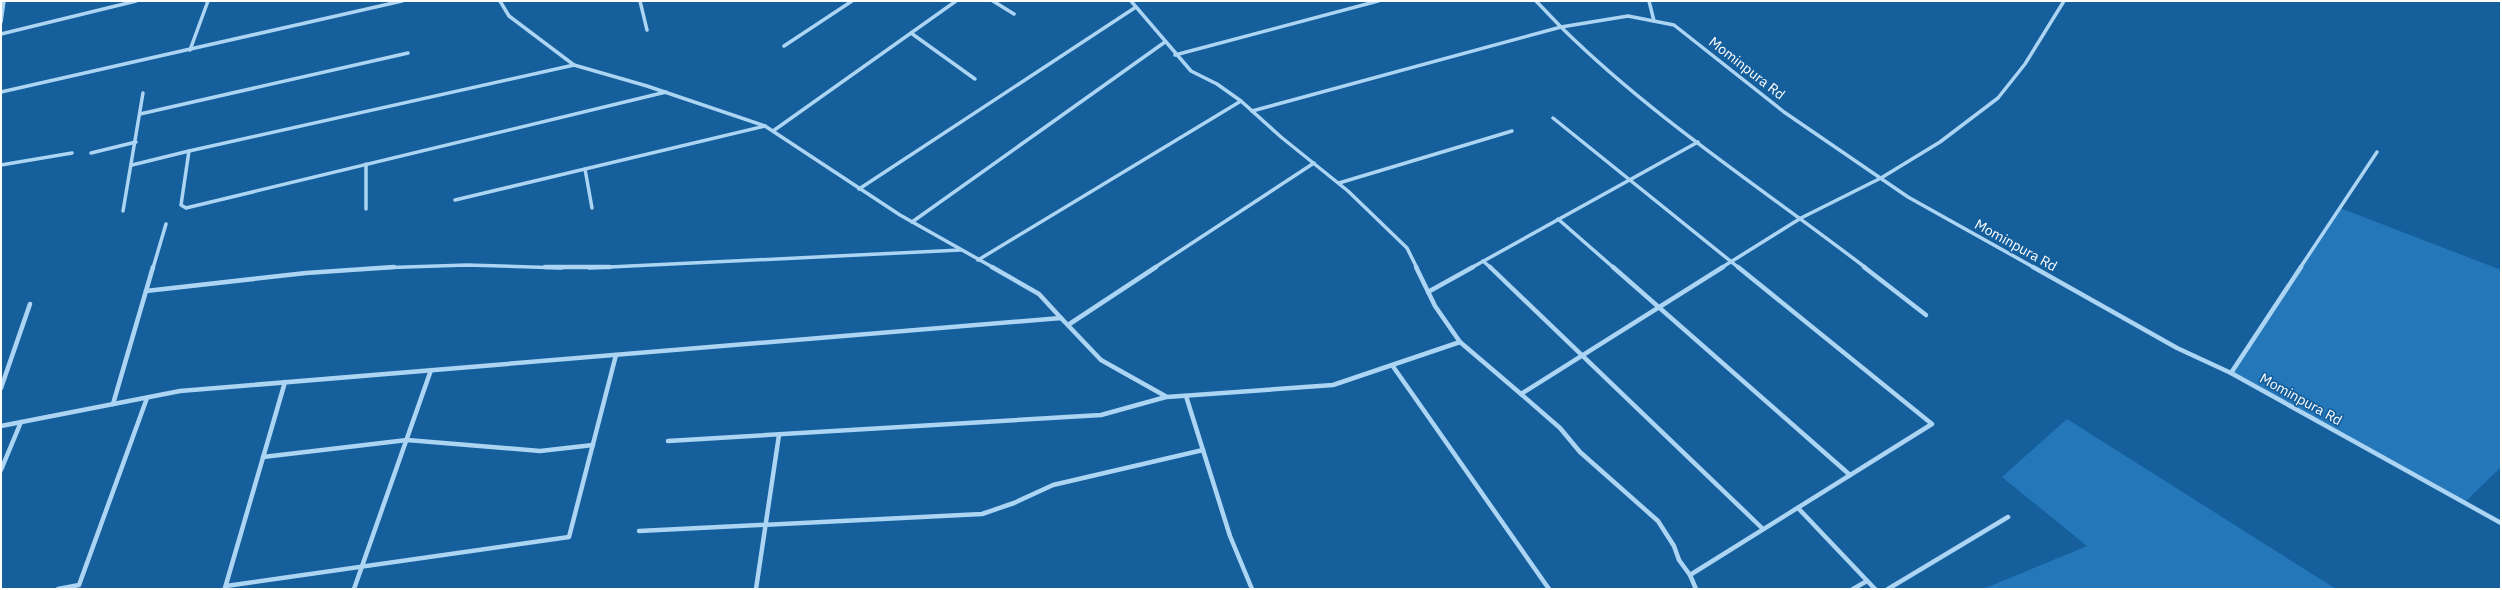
<svg xmlns="http://www.w3.org/2000/svg" width="2502" height="590" font-family="'IBM Plex Sans',sans-serif">
<style>
.green{fill:#2478ba}
.lines{fill:none;stroke-linecap:round;stroke-linejoin:round}
.street-far1{stroke:#acd4f3;stroke-width:3.5}
.street{stroke:#acd4f3;stroke-width:4.5}
.labels{text-anchor:middle;stroke-width:3.5;stroke-linejoin:round;paint-order:stroke}
.street-label{font-size:14px;fill:#fff;stroke:#155f9d}
</style>
<rect width="100%" height="100%" fill="#155f9d"/>
<g class="green">
<path d="M 2340,208 L 2501,270 L 2501,467 L 2465,502 L 2231,373 Z"/>
<path d="M 2067,419 L 2336,589 L 1983,589 L 2087,546 L 2002,477 Z"/>
</g>
<g class="lines">
<g class="street-far1">
<path d="M 500,1 L 509,16 L 574,65 L 647,86 L 765,126 L 900,215 L 994,268"/>
<path d="M 640,1 L 647,30"/>
<path d="M 993,1 L 1014,14"/>
<path d="M 1131,1 L 1191,71 L 1217,84 L 1241,101 L 1281,137 L 1348,191 L 1407,248 L 1417,268"/>
<path d="M 1536,1 L 1561,27 L 1628,16 L 1674,25 L 1784,112 L 1908,197 L 2035,268"/>
<path d="M 1649,1 L 1654,21"/>
<path d="M 1,22 L 4,1"/>
<path d="M 911,33 L 975,79"/>
<path d="M 1,34 L 136,1"/>
<path d="M 784,46 L 852,1"/>
<path d="M 190,50 L 208,1"/>
<path d="M 1175,55 L 1378,1"/>
<path d="M 574,65 L 189,151 L 181,205 L 186,208 L 666,92"/>
<path d="M 1,92 L 402,1"/>
<path d="M 1252,111 L 1561,27 C 1653,118 1763,189 1866,268"/>
<path d="M 140,114 L 408,53"/>
<path d="M 1553,118 L 1739,268"/>
<path d="M 773,131 L 956,1"/>
<path d="M 91,153 L 136,142"/>
<path d="M 366,164 L 366,209"/>
<path d="M 1,165 L 72,153"/>
<path d="M 132,165 L 189,151"/>
<path d="M 585,169 L 592,208"/>
<path d="M 1339,183 L 1512,131"/>
<path d="M 859,189 L 1136,7"/>
<path d="M 455,200 L 765,126"/>
<path d="M 123,211 L 143,93"/>
<path d="M 1558,219 L 1614,268"/>
<path d="M 912,222 L 1165,42"/>
<path d="M 978,260 L 1241,101"/>
<path d="M 1483,261 L 1491,268"/>
<path d="M 153,268 L 166,224"/>
<path d="M 376,268 L 467,265 L 562,268"/>
<path d="M 589,268 L 961,250"/>
<path d="M 1154,268 L 1314,163"/>
<path d="M 1471,268 L 1698,142"/>
<path d="M 1721,268 L 1801,218 L 1881,178 L 1940,142 L 1998,98 L 2025,64 L 2064,1"/>
<path d="M 2300,268 L 2377,152"/>
</g>
<g class="street">
<path d="M 545,267 L 610,267"/>
<path d="M 992,267 L 1039,294 L 1061,318"/>
<path d="M 1416,267 L 1435,306 L 1460,342"/>
<path d="M 1490,267 L 1763,529"/>
<path d="M 1613,267 L 1850,475"/>
<path d="M 1864,267 L 1926,315"/>
<path d="M 2033,267 L 2177,348 L 2231,373 L 2501,523"/>
<path d="M 146,291 L 306,273 L 394,267"/>
<path d="M 1428,292 L 1473,267"/>
<path d="M 1068,325 L 1156,267"/>
<path d="M 1392,365 L 1549,589"/>
<path d="M 2231,373 L 2301,267"/>
<path d="M 1,388 L 30,304"/>
<path d="M 1521,394 L 1560,428 L 1580,452 L 1658,521 L 1674,546 L 1679,560 L 1690,575 L 1932,424 L 1738,267"/>
<path d="M 1186,396 L 1230,536 L 1252,589"/>
<path d="M 113,404 L 153,267"/>
<path d="M 1,426 L 180,391 L 1061,318 L 1101,360 L 1167,397 L 1333,385 L 1460,342 L 1521,394 L 1723,267"/>
<path d="M 668,441 L 1101,415 L 1166,397"/>
<path d="M 263,457 L 407,440 L 540,451 L 593,445"/>
<path d="M 1,470 L 21,422"/>
<path d="M 1798,508 L 1875,589"/>
<path d="M 639,531 L 982,514 L 1014,503 L 1053,485 L 1203,450"/>
<path d="M 1690,575 L 1696,589"/>
<path d="M 226,586 L 569,537 L 616,355"/>
<path d="M 225,588 L 285,382"/>
<path d="M 58,589 L 79,585 L 147,398"/>
<path d="M 354,589 L 431,370"/>
<path d="M 756,589 L 779,435"/>
<path d="M 1853,589 L 1867,581"/>
<path d="M 1888,589 L 2008,517"/>
</g>
</g>
<g class="labels">
<g class="street-label">
<text transform="translate(1747 68) rotate(38)" y="5">Mominpura Rd</text>
<text transform="translate(2016 245) rotate(29)" y="5">Mominpura Rd</text>
<text transform="translate(2301 399) rotate(29)" y="5">Mominpura Rd</text>
</g>
</g>
<rect width="2502" height="590" fill="none" stroke="#ffffff" stroke-width="4"/>
</svg>
